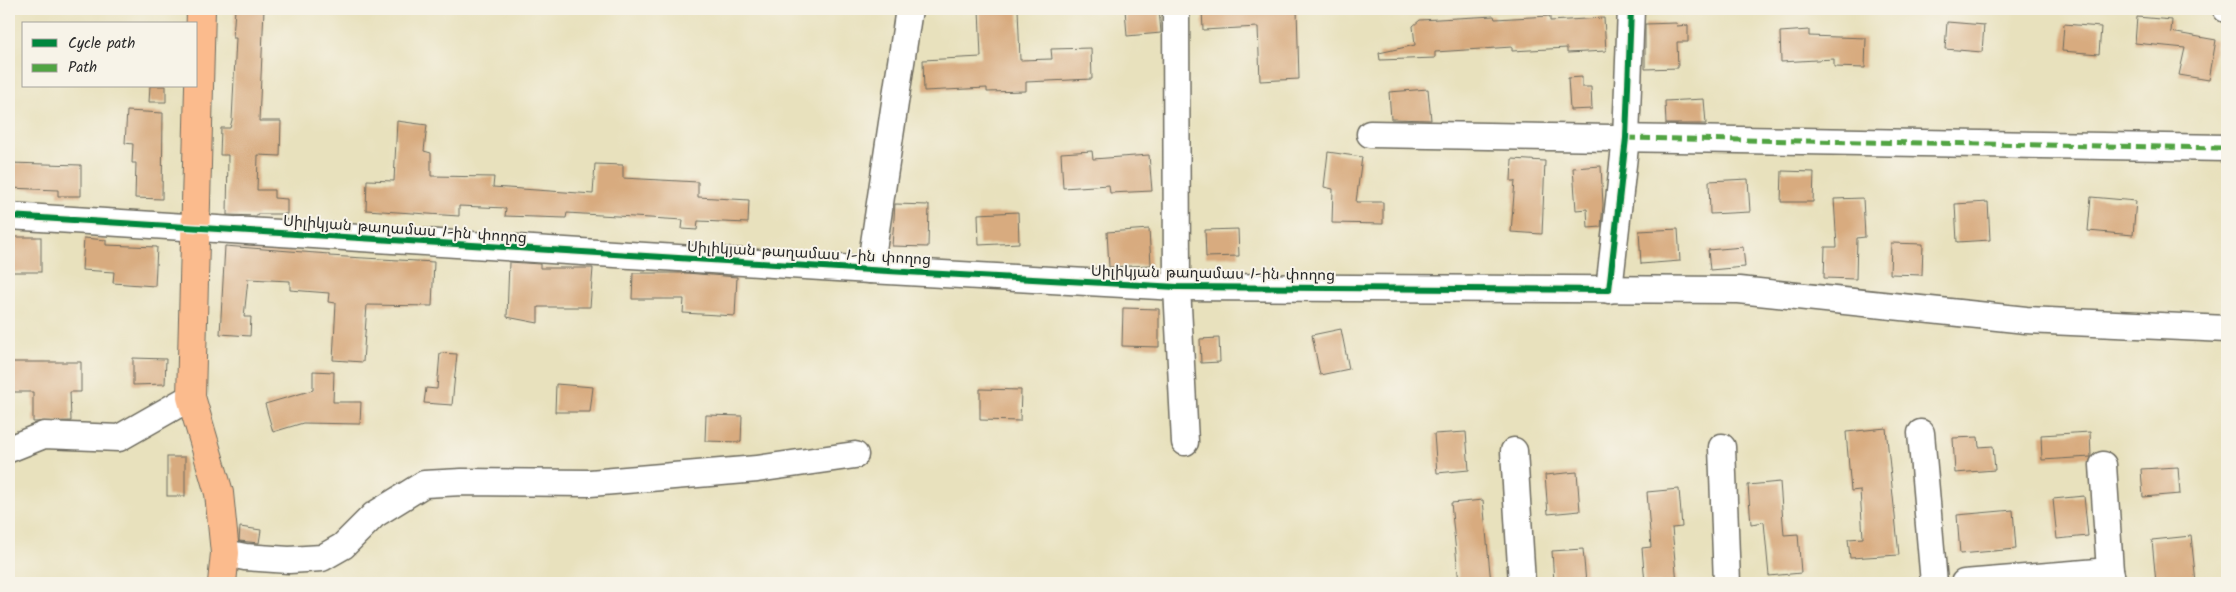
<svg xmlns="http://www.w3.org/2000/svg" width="2236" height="592" font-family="Kalam,'Noto Sans Armenian',sans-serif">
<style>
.building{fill:#d8ab7f}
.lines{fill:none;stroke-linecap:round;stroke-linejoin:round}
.minor-casing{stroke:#6d6b5e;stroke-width:29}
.major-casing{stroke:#6d6b5e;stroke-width:30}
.minor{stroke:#fff;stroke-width:26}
.major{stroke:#fbbb8d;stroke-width:28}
.quiet{stroke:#51a443;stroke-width:5;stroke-dasharray:10 5;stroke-linecap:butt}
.cycleway-casing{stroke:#f7f3e8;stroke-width:9}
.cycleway{stroke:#00873e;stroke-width:6}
.labels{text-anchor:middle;stroke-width:4;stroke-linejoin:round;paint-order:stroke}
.street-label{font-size:15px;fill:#2b2b2b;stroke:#f7f3e8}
</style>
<rect width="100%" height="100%" fill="#f7f3e8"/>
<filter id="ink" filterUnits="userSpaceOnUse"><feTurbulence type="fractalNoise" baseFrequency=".02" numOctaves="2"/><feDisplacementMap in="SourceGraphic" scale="10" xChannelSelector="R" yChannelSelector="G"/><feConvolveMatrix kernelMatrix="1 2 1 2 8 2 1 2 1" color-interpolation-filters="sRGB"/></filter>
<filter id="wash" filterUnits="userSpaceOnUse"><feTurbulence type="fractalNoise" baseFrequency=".0096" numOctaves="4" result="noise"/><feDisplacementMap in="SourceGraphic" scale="20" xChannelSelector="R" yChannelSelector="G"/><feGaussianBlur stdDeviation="1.12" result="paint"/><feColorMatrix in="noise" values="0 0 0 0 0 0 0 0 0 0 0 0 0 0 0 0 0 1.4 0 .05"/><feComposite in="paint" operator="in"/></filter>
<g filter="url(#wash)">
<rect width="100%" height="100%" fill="#e8e1bd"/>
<g id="blocks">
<g class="building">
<path d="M 235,9 L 264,9 L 259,121 L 281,121 L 280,156 L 258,155 L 257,190 L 274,190 L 274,198 L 287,199 L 287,214 L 257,214 L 257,216 L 227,215 L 228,155 L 220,155 L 221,128 L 230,128 L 232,120 L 236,38 L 233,38 Z"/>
<path d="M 979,9 L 1018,9 L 1020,60 L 1052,59 L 1051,49 L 1091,48 L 1092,79 L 1026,82 L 1026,91 L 987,92 L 987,88 L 924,91 L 923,60 L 981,57 Z"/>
<path d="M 1125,9 L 1159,9 L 1161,33 L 1127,36 Z"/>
<path d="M 1202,9 L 1297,9 L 1299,79 L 1260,81 L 1258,27 L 1203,30 Z"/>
<path d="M 1494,16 L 1495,19 L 1550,16 L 1550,21 L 1604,18 L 1606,51 L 1567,53 L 1567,48 L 1512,51 L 1512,47 L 1435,52 L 1435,58 L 1380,60 L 1379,53 L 1415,45 L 1413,26 L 1420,20 Z"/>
<path d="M 2137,17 L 2172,20 L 2171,32 L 2216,40 L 2209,80 L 2179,75 L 2185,48 L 2135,43 Z"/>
<path d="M 1947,22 L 1984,25 L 1982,52 L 1945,49 Z"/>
<path d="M 1676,23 L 1677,26 L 1688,25 L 1688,42 L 1677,42 L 1678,68 L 1645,69 L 1645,24 Z"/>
<path d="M 2064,24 L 2101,27 L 2099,54 L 2062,51 Z"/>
<path d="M 1809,30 L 1809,36 L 1866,38 L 1865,68 L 1834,67 L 1834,59 L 1781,62 L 1780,32 Z"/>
<path d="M 1582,77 L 1582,87 L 1591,87 L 1592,109 L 1570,110 L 1568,78 Z"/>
<path d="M 150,86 L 166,86 L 166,102 L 149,102 Z"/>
<path d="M 1428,89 L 1431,120 L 1391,119 L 1389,92 Z"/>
<path d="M 1704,99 L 1706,124 L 1666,124 L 1665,101 Z"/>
<path d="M 127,111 L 163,113 L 162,199 L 135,198 L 136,163 L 132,163 L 133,144 L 125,143 Z"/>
<path d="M 397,121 L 427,125 L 424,151 L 431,153 L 431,176 L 494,177 L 493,187 L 593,194 L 595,164 L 623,165 L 623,178 L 698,182 L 698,197 L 749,200 L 748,223 L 698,221 L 697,230 L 682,229 L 683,220 L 567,213 L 566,218 L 505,216 L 506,208 L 459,206 L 459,216 L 366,210 L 367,180 L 394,181 Z"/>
<path d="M 1092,151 L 1093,159 L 1149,155 L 1152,191 L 1110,193 L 1109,185 L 1063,188 L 1061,153 Z"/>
<path d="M 1328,152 L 1362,157 L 1356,202 L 1383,202 L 1383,224 L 1332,223 L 1333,189 L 1324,187 Z"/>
<path d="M 1512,159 L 1545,161 L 1542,234 L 1511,232 L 1515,181 L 1511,181 Z"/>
<path d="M 9,163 L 81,165 L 81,196 L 58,196 L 58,190 L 9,188 Z"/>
<path d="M 1601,166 L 1603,205 L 1601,227 L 1588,228 L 1587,209 L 1576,210 L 1573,168 Z"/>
<path d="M 1782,171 L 1814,172 L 1813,202 L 1781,202 Z"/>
<path d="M 1748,179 L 1750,212 L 1710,214 L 1709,181 Z"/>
<path d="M 2091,197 L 2136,201 L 2133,235 L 2088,231 Z"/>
<path d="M 1863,198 L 1865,237 L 1857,238 L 1856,279 L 1824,278 L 1825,247 L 1837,247 L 1834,199 Z"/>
<path d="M 1988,202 L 1990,240 L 1957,242 L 1955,204 Z"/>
<path d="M 895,204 L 929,205 L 928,247 L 892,246 Z"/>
<path d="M 1018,212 L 1019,243 L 979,245 L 978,214 Z"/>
<path d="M 1149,229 L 1151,265 L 1109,267 L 1107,232 Z"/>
<path d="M 1238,229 L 1239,256 L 1206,257 L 1205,230 Z"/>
<path d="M 1678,229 L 1680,261 L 1641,264 L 1639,231 Z"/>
<rect x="9" y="237" width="32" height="35"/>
<path d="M 84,238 L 106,240 L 106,245 L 157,247 L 155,286 L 113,283 L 114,272 L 82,270 Z"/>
<path d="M 1891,243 L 1923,244 L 1922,275 L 1890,274 Z"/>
<path d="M 225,246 L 329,254 L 329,256 L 434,262 L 432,306 L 367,305 L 363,362 L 333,360 L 336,303 L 328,302 L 329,293 L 290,290 L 290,281 L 248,279 L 244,317 L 251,317 L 250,336 L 220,334 Z"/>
<path d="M 1743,247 L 1745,267 L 1710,270 L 1708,250 Z"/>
<path d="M 509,262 L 540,264 L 540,268 L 593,268 L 590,307 L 538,307 L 538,323 L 507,317 Z"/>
<path d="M 633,273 L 686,273 L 737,277 L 735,316 L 683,313 L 684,299 L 632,299 Z"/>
<path d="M 1123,308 L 1159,309 L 1159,347 L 1122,346 Z"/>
<path d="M 1341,329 L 1349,369 L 1320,375 L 1312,335 Z"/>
<path d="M 1219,338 L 1220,362 L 1201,363 L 1200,339 Z"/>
<path d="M 440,353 L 457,354 L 452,405 L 424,403 L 426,388 L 437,389 Z"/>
<path d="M 133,358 L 166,359 L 165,384 L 133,385 Z"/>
<path d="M 9,362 L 81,362 L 81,392 L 70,392 L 71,421 L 33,422 L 33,392 L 9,392 Z"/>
<path d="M 313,371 L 334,372 L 333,402 L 361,402 L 360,424 L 303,423 L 273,432 L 265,404 L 313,390 Z"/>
<path d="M 556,384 L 593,387 L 590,412 L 555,412 Z"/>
<path d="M 980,389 L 1021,390 L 1020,421 L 980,420 Z"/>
<path d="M 706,415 L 742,416 L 741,442 L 705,441 Z"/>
<path d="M 1886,428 L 1899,555 L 1850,558 L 1848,539 L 1863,538 L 1860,490 L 1851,491 L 1846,432 Z"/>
<path d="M 1466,432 L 1469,470 L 1437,473 L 1434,434 Z"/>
<path d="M 2090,432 L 2091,457 L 2042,460 L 2041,435 Z"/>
<path d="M 1978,437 L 1979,447 L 1993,446 L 1995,470 L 1955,473 L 1953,438 Z"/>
<rect x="167" y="457" width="18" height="39"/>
<path d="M 2178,467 L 2180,494 L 2143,497 L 2141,469 Z"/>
<path d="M 1577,472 L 1580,511 L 1548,514 L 1545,475 Z"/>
<path d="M 1780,482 L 1784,535 L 1798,534 L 1801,573 L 1769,576 L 1764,522 L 1751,524 L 1748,485 Z"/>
<path d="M 1679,489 L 1682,527 L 1672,528 L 1677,583 L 1645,583 L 1642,548 L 1651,547 L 1647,492 Z"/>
<path d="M 2084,496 L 2088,536 L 2057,539 L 2053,499 Z"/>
<path d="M 1483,500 L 1491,583 L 1459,583 L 1451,503 Z"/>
<path d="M 2013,510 L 2016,549 L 1960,554 L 1957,515 Z"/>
<path d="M 240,527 L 261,530 L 259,543 L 239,541 Z"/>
<path d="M 2191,536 L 2196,583 L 2156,583 L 2152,540 Z"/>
<path d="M 1583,549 L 1586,583 L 1554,583 L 1552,551 Z"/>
</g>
</g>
</g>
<g filter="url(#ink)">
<use href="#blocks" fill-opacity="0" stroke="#6d6b5e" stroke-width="1"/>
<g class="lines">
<g class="minor-casing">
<g id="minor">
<path d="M 1176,9 L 1177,287 L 1185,442"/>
<path d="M 2226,9 L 2227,9"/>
<path d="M 1370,134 L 2227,148"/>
<path d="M 9,216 L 870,270 L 1177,287 L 1739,290 L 2026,320 L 2227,329"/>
<path d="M 870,270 L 909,9"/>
<path d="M 1609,290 L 1626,138 L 1631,9"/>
<path d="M 1921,433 L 1934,583"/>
<path d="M 1722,447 L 1727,583"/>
<path d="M 9,449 L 44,435 L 119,438 L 191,397"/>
<path d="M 1514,451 L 1522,583"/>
<path d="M 2103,465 L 2110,571 L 2113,583"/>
<path d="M 225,553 L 245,557 L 289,560 L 322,558 L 343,546 L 374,515 L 424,484 L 462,482 L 590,483 L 757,469 L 855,455"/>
<path d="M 1964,583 L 2110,571"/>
</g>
</g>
<g class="major-casing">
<path id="major" d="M 201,9 L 191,397 L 219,493 L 225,553 L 222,583"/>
</g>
<use href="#minor" class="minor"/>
<use href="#major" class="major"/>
<g class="quiet">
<path d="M 2226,9 L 2227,9"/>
<path d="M 1626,138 L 2227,148"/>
</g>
<g class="cycleway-casing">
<path id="cycleway" d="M 9,216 L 870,270 L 1177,287 L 1609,290 L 1626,138 L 1631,9"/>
</g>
<use href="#cycleway" class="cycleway"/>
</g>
</g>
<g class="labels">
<g class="street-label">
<text transform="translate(405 229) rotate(4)" y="5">Սիլիկյան թաղամաս 1-ին փողոց</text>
<text transform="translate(809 253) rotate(3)" y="5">Սիլիկյան թաղամաս 1-ին փողոց</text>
<text transform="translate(1213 273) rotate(1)" y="5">Սիլիկյան թաղամաս 1-ին փողոց</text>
</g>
</g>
<rect width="2236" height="592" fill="none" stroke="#f7f3e8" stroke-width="30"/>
<rect x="22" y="22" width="175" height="65" fill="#f7f3e8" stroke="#a5a39c"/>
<rect x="32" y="39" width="25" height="8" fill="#00873e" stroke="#a5a39c"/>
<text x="68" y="48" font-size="15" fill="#2b2b2b">Cycle path</text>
<rect x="32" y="64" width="25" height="8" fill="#51a443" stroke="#a5a39c"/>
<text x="68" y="72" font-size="15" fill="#2b2b2b">Path</text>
</svg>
